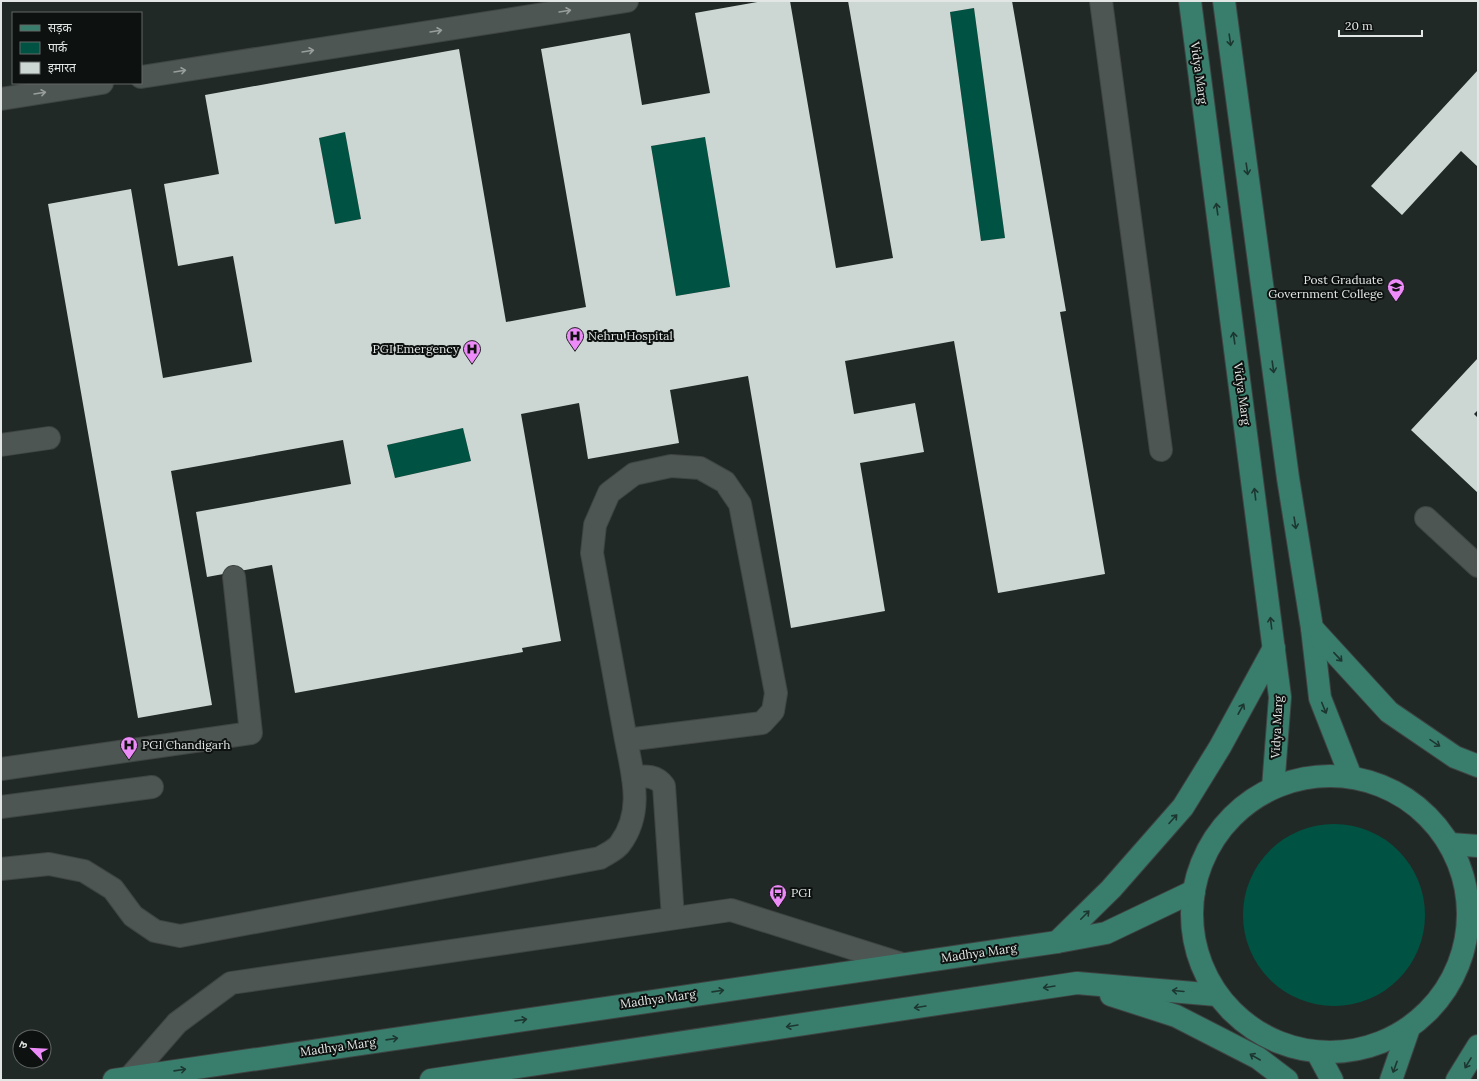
<svg xmlns="http://www.w3.org/2000/svg" width="1479" height="1081" font-family="Lora,'Noto Sans Devanagari',serif">
<style>
.green{fill:#005342}
.building{fill:#ccd6d3;fill-rule:evenodd}
.lines{fill:none;stroke-linecap:round;stroke-linejoin:round}
.minor-casing{stroke:#3e4442;stroke-width:24}
.major-casing{stroke:#3e4442;stroke-width:24}
.minor{stroke:#4d5653;stroke-width:22}
.major{stroke:#397e6d;stroke-width:22}
.oneway{stroke:#989e9c}
.oneway2{stroke:#1c3730}
.labels{text-anchor:middle;stroke-width:4;stroke-linejoin:round;paint-order:stroke}
.street-label{font-size:12px;fill:#e2e7e5;stroke:#0d110f}
.poi-label{font-size:12px;fill:#e2e7e5;stroke:#0d110f;text-anchor:start}
</style>
<rect width="100%" height="100%" fill="#212926"/>
<g class="green">
<path d="M 974,8 L 1005,238 L 981,241 L 950,12 Z"/>
<path d="M 345,132 L 361,219 L 335,224 L 319,138 Z"/>
<path d="M 705,137 L 730,287 L 676,296 L 651,146 Z"/>
<path d="M 463,428 L 471,461 L 395,478 L 387,445 Z"/>
<circle cx="1334" cy="915" r="91"/>
</g>
<g class="building">
<path d="M 763,1 L 790,1 L 836,268 L 893,258 L 848,1 L 1012,1 L 1066,311 L 1060,312 L 1105,574 L 998,593 L 954,341 L 845,361 L 854,414 L 915,403 L 924,452 L 860,463 L 885,611 L 791,628 L 748,376 L 670,390 L 679,443 L 588,459 L 579,403 L 521,414 L 561,641 L 522,648 L 523,652 L 295,693 L 272,565 L 207,577 L 196,512 L 351,484 L 343,440 L 171,471 L 212,705 L 138,718 L 48,204 L 131,189 L 163,378 L 252,362 L 233,256 L 178,266 L 164,184 L 219,174 L 205,95 L 459,49 L 506,322 L 586,307 L 541,49 L 630,33 L 642,105 L 710,93 L 695,13 ZM 974,8 L 1005,238 L 981,241 L 950,12 ZM 345,132 L 361,219 L 335,224 L 319,138 ZM 705,137 L 730,287 L 676,296 L 651,146 ZM 463,428 L 471,461 L 395,478 L 387,445 Z"/>
<path d="M 1478,70 L 1478,167 L 1461,151 L 1402,215 L 1371,186 Z"/>
<path d="M 1478,358 L 1478,410 L 1474,414 L 1478,418 L 1478,493 L 1411,430 Z"/>
</g>
<g class="lines">
<g class="minor-casing">
<g id="minor">
<path d="M 1101,1 L 1161,450"/>
<path d="M 141,77 L 627,1"/>
<path d="M 1,99 L 102,83"/>
<path d="M 1,445 L 49,438"/>
<path d="M 1426,518 L 1478,566"/>
<path d="M 1,769 L 251,733 L 234,577"/>
<path d="M 633,777 C 646,776 656,775 664,786 L 673,918"/>
<path d="M 1,807 L 152,787"/>
<path d="M 1,869 L 49,864 L 84,871 L 113,889 L 133,916 L 155,931 L 180,936 L 600,858 C 606,854 616,850 620,844 C 644,812 633,776 626,740 L 762,723 L 773,711 L 776,693 L 740,504 L 725,482 L 700,468 L 671,466 L 634,474 L 609,493 L 595,525 L 592,553 L 626,740"/>
<path d="M 130,1077 L 177,1023 L 231,983 L 731,910 L 902,964"/>
</g>
</g>
<g class="major-casing">
<g id="major">
<path d="M 1190,1 L 1280,697 L 1273,788"/>
<path d="M 1224,1 L 1288,478 L 1312,628 L 1320,698 L 1351,777"/>
<path d="M 1312,628 L 1389,712 L 1455,757 L 1478,766"/>
<circle cx="1330" cy="914" r="138"/>
<path d="M 1450,844 L 1478,846"/>
<path d="M 1057,942 L 1111,889 L 1183,807 L 1220,747 L 1274,648"/>
<path d="M 1111,995 L 1176,1016 L 1258,1058 L 1287,1080"/>
<path d="M 1317,1052 L 1332,1080"/>
<path d="M 114,1080 L 1057,942 L 1106,933 L 1194,891"/>
<path d="M 431,1080 L 1077,983 L 1217,995"/>
<path d="M 1391,1080 L 1409,1028"/>
<path d="M 1457,1080 L 1478,1046"/>
</g>
</g>
<use href="#minor" class="minor"/>
<use href="#major" class="major"/>
</g>
<defs><path id="oneway-shaft" d="M-6 0H5M1.5-3L5.5 0L1.5 3" fill="none" stroke-width="1.6" stroke-linecap="round" stroke-linejoin="round"/></defs>
<g class="oneway">
<use href="#oneway-shaft" transform="translate(565 11) rotate(-9)"/>
<use href="#oneway-shaft" transform="translate(436 31) rotate(-9)"/>
<use href="#oneway-shaft" transform="translate(308 51) rotate(-9)"/>
<use href="#oneway-shaft" transform="translate(180 71) rotate(-9)"/>
<use href="#oneway-shaft" transform="translate(40 93) rotate(-9)"/>
</g>
<g class="oneway2">
<use href="#oneway-shaft" transform="translate(1230 40) rotate(82)"/>
<use href="#oneway-shaft" transform="translate(1247 169) rotate(82)"/>
<use href="#oneway-shaft" transform="translate(1217 209) rotate(-98)"/>
<use href="#oneway-shaft" transform="translate(1234 338) rotate(-98)"/>
<use href="#oneway-shaft" transform="translate(1273 367) rotate(82)"/>
<use href="#oneway-shaft" transform="translate(1255 494) rotate(-97)"/>
<use href="#oneway-shaft" transform="translate(1295 523) rotate(81)"/>
<use href="#oneway-shaft" transform="translate(1271 623) rotate(-97)"/>
<use href="#oneway-shaft" transform="translate(1338 657) rotate(47)"/>
<use href="#oneway-shaft" transform="translate(1324 708) rotate(68)"/>
<use href="#oneway-shaft" transform="translate(1241 709) rotate(-61)"/>
<use href="#oneway-shaft" transform="translate(1435 743) rotate(34)"/>
<use href="#oneway-shaft" transform="translate(1173 819) rotate(-48)"/>
<use href="#oneway-shaft" transform="translate(1085 915) rotate(-45)"/>
<use href="#oneway-shaft" transform="translate(1049 987) rotate(171)"/>
<use href="#oneway-shaft" transform="translate(718 991) rotate(-8)"/>
<use href="#oneway-shaft" transform="translate(1178 991) rotate(-175)"/>
<use href="#oneway-shaft" transform="translate(920 1007) rotate(171)"/>
<use href="#oneway-shaft" transform="translate(521 1020) rotate(-8)"/>
<use href="#oneway-shaft" transform="translate(792 1026) rotate(171)"/>
<use href="#oneway-shaft" transform="translate(392 1039) rotate(-8)"/>
<use href="#oneway-shaft" transform="translate(1255 1057) rotate(-150)"/>
<use href="#oneway-shaft" transform="translate(1468 1063) rotate(121)"/>
<use href="#oneway-shaft" transform="translate(1395 1067) rotate(110)"/>
<use href="#oneway-shaft" transform="translate(180 1070) rotate(-8)"/>
</g>
<defs>
<g id="university-pin" transform="scale(0.9)"><path d="M0 17L-7.5 6A9.5 9.5 0 1 1 7.5 6Z" fill="#ed8cf9" stroke="#0d110f"/><path d="M0-5L7-2L0 1L-7-2ZM-4 1L0 2.5L4 1V4Q0 6-4 4Z" fill="#111"/></g>
<g id="hospital-pin" transform="scale(0.9)"><path d="M0 17L-7.5 6A9.5 9.5 0 1 1 7.5 6Z" fill="#ed8cf9" stroke="#0d110f"/><path d="M-5-5h3v3.5h4V-5h3V5h-3V1.5h-4V5h-3Z" fill="#111"/></g>
<g id="bus-pin" transform="scale(0.9)"><path d="M0 17L-7.5 6A9.5 9.5 0 1 1 7.5 6Z" fill="#ed8cf9" stroke="#0d110f"/><path d="M-5-6H5V4H4V6H2V4H-2V6H-4V4H-5ZM-3.5-4V0h7V-4ZM-3.5 1.2v1.5H-2V1.2ZM2 1.2v1.5H3.5V1.2Z" fill="#111"/></g>
</defs>
<g fill-rule="evenodd">
<use href="#university-pin" x="1396" y="287"/>
<use href="#hospital-pin" x="575" y="336"/>
<use href="#hospital-pin" x="472" y="349"/>
<use href="#hospital-pin" x="129" y="745"/>
<use href="#bus-pin" x="778" y="893"/>
</g>
<g class="labels">
<g class="street-label">
<text transform="translate(1199 73) rotate(82)" y="4">Vidya Marg</text>
<text transform="translate(1242 394) rotate(82)" y="4">Vidya Marg</text>
<text transform="translate(1277 727) rotate(-87)" y="4">Vidya Marg</text>
<text transform="translate(979 953) rotate(-8)" y="4">Madhya Marg</text>
<text transform="translate(658 999) rotate(-8)" y="4">Madhya Marg</text>
<text transform="translate(338 1047) rotate(-8)" y="4">Madhya Marg</text>
</g>
<g class="poi-label">
<text x="1383" y="284" text-anchor="end">Post Graduate<tspan x="1383" dy="14">Government College</tspan></text>
<text x="588" y="340">Nehru Hospital</text>
<text x="459" y="353" text-anchor="end">PGI Emergency</text>
<text x="142" y="749">PGI Chandigarh</text>
<text x="791" y="897">PGI</text>
</g>
</g>
<rect width="1479" height="1081" fill="none" stroke="#e2e7e5" stroke-width="4"/>
<rect x="12" y="12" width="130" height="72" fill="#0d110f" stroke="#626765"/>
<rect x="20" y="25" width="20" height="6" fill="#397e6d" stroke="#626765"/>
<text x="48" y="32" font-size="12" fill="#e2e7e5">सड़क</text>
<rect x="20" y="42" width="20" height="12" fill="#005342" stroke="#626765"/>
<text x="48" y="52" font-size="12" fill="#e2e7e5">पार्क</text>
<rect x="20" y="62" width="20" height="12" fill="#ccd6d3" stroke="#626765"/>
<text x="48" y="72" font-size="12" fill="#e2e7e5">इमारत</text>
<g transform="translate(32 1049) rotate(294)"><circle r="19" fill="#0d110f" stroke="#626765"/>
<path d="M0-3L7 15L0 10L-7 15Z" fill="#ed8cf9"/>
<text y="-6" font-size="11" font-weight="bold" text-anchor="middle" fill="#e2e7e5">उ</text>
</g>
<path d="M1339 30v6h83v-6" fill="none" stroke="#e2e7e5" stroke-width="2"/>
<text x="1345" y="30" font-size="12" fill="#e2e7e5" stroke="#0d110f" stroke-width="3" paint-order="stroke">20 m</text>
</svg>
